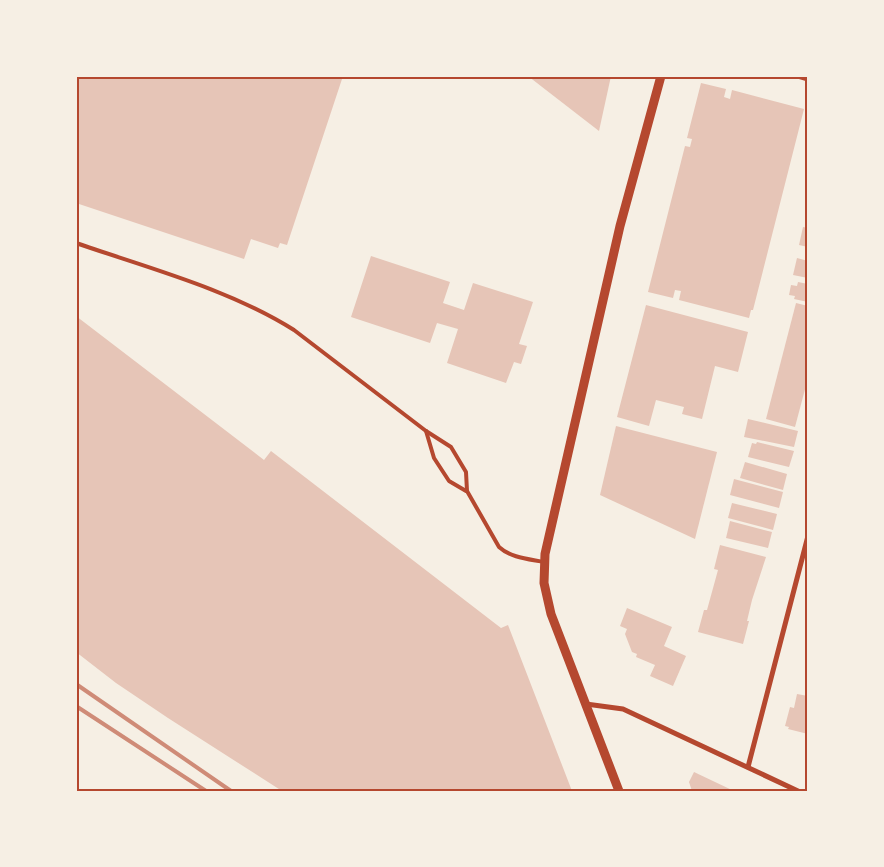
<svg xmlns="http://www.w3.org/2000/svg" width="884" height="867" font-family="Roboto,sans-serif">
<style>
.building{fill:#e6c5b7}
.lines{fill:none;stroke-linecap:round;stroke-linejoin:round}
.service{stroke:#b5482f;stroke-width:4}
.minor{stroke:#b5482f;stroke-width:5}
.tertiary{stroke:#b5482f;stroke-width:9}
.rail{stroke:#cf8b77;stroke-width:4}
.neatline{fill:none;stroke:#b5482f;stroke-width:2}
</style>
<rect width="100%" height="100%" fill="#f6efe4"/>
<g class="building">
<path d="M 76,76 L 343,76 L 287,245 L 280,243 L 278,248 L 251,239 L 244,259 L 76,203 Z"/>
<path d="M 528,76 L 611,76 L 599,131 L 546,90 Z"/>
<path d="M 701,83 L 726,89 L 724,97 L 730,99 L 732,90 L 804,109 L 753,310 L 751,310 L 749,318 L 679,300 L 681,291 L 675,290 L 673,298 L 648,292 L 685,146 L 690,147 L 692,139 L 687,138 Z"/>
<path d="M 803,227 L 808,228 L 808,247 L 799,245 Z"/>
<path d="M 371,256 L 450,282 L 443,303 L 464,310 L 473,283 L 533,302 L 519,344 L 527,346 L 521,364 L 514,362 L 506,383 L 447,363 L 458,329 L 437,323 L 430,343 L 351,317 Z"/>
<path d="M 797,258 L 808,261 L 808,278 L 793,275 Z"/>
<path d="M 798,282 L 808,284 L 808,302 L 794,299 L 795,296 L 789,295 L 791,285 L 797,286 Z"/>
<path d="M 796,303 L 808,306 L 808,378 L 795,427 L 766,419 Z"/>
<path d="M 646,305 L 748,332 L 738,372 L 715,366 L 702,419 L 682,414 L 684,407 L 656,400 L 649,426 L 617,417 Z"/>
<path d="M 76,316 L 264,460 L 271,451 L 501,628 L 508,625 L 572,791 L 282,791 L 168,718 L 116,683 L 76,652 Z"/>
<path d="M 748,419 L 798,431 L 794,447 L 744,437 Z"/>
<path d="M 616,426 L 717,452 L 695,539 L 600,495 Z"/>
<path d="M 757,442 L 794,451 L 789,467 L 748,457 L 752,443 L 756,444 Z"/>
<path d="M 745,462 L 787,474 L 783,490 L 740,478 Z"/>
<path d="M 734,479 L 783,492 L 779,508 L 730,495 Z"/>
<path d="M 732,503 L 777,514 L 773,530 L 728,518 Z"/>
<path d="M 730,521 L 772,532 L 768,548 L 726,538 Z"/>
<path d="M 720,545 L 766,557 L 752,600 L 747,621 L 749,621 L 743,644 L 698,632 L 704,610 L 707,610 L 718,570 L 714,569 Z"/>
<path d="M 627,608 L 672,627 L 664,646 L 686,656 L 673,686 L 650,676 L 655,665 L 636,657 L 637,654 L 632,652 L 625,634 L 627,629 L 620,626 Z"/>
<path d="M 797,694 L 808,696 L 808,734 L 788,729 L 789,727 L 785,726 L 790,707 L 794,708 Z"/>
<path d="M 694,772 L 734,791 L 692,791 L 689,782 Z"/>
</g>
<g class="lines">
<g class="service">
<path d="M 76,243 C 148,268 229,289 294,330 L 426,431 L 451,447 L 466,472 L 467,491 L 499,547 C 511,558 529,559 544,562"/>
<path d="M 426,431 L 434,458 L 449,481 L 466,491"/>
</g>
<g class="minor">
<path d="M 798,76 L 808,79"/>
<path d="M 586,704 L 623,709 L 798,791"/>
<path d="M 748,767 L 808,536"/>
</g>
<path class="tertiary" d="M 619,791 L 551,614 L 544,583 L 545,554 L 620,226 L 661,76"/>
<g class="rail">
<path d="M 76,684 L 231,791"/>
<path d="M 76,706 L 206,791"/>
</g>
</g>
<rect width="884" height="867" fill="none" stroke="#f6efe4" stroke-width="155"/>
<rect x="78" y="78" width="728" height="712" class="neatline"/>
</svg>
